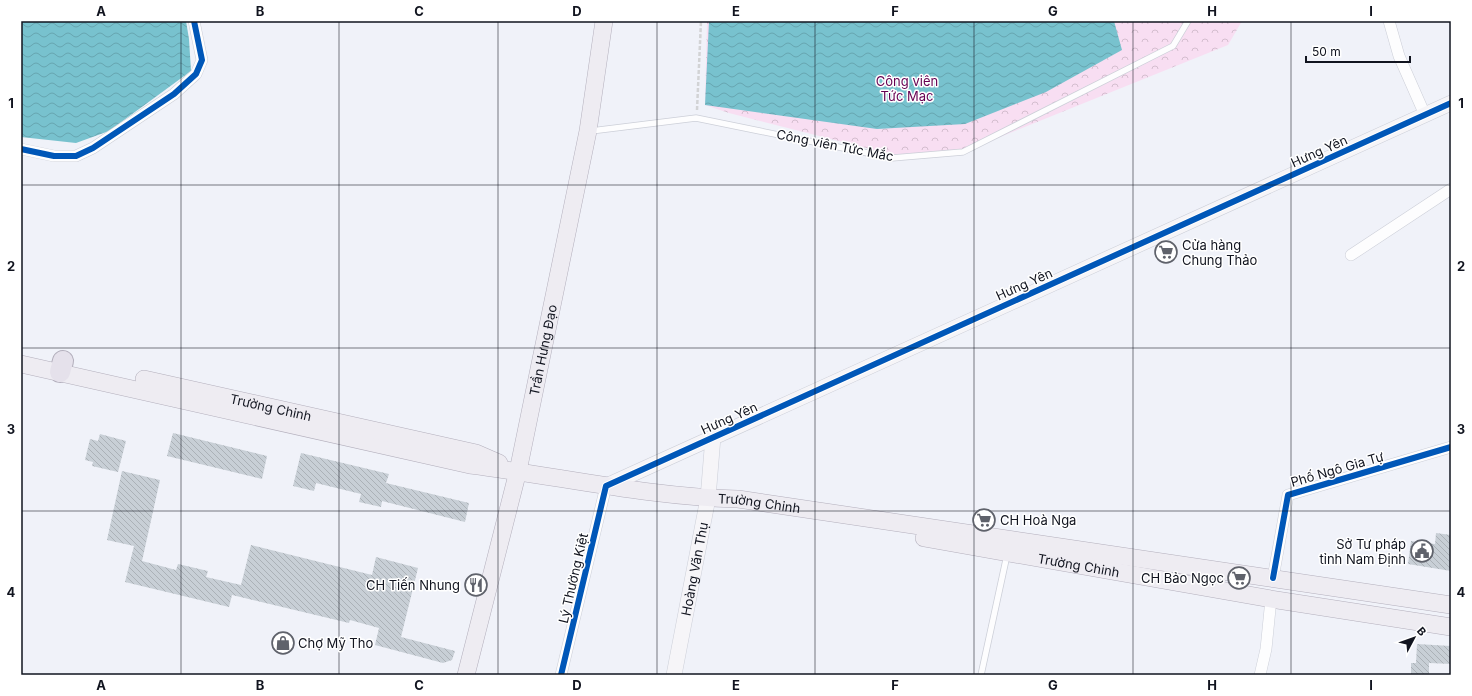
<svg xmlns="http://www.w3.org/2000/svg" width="1472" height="696" font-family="Inter,sans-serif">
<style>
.park{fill:url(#park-crowns)}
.water{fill:url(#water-waves)}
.building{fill:url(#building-back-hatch)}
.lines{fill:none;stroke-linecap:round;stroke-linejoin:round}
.lane-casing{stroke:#cccfd8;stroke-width:7}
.street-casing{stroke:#cccfd8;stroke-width:12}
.secondary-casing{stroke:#cccfd8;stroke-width:16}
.primary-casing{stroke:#b3afbc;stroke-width:18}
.highway-casing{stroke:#b3afbc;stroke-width:22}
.path{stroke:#d2d3d5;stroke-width:2.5;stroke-dasharray:4 2;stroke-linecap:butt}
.lane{stroke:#fdfdfe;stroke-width:5.5}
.street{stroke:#fdfdfe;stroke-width:11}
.secondary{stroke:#f6f5f8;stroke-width:15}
.primary{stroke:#eeecf2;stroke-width:17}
.highway{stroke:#e5e1eb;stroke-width:20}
.cycleway-casing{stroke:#fff;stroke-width:8}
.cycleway{stroke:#0057b8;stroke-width:6}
.grid{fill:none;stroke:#11141f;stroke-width:1;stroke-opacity:0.55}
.labels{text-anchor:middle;stroke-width:3;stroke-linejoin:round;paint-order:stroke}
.park-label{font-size:13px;fill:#660051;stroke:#fff}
.street-label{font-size:13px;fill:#11141f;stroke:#fff}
.poi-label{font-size:13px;fill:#11141f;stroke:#fff;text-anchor:start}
.neatline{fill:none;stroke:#11141f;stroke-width:1.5}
.grid-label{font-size:13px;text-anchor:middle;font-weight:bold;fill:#11141f}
</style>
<defs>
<pattern id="park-crowns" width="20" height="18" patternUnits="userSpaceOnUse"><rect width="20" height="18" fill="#f8def2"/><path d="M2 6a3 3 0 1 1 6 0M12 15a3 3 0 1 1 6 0" fill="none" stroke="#d4becf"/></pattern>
<pattern id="water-waves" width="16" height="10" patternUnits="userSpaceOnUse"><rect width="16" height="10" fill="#78c2ce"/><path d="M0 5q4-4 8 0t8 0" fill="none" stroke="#67a6b0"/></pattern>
<pattern id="building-back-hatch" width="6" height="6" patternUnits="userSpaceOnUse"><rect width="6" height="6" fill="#c8cfd6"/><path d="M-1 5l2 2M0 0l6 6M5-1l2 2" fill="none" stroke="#abb1b7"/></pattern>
</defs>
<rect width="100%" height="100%" fill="#f0f2f9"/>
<path class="park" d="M 707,21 L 1242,21 L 1228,45 L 963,152 L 902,157 L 729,113 L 705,105 Z"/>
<g class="water">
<path d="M 21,21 L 186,21 L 189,39 L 191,71 L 109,131 L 76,143 L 21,137 Z"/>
<path d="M 709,21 L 1114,21 L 1122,50 L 1046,92 L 965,124 L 877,129 L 705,105 Z"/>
</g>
<g class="building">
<path d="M 173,433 L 267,456 L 262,479 L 167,456 Z"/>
<path d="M 100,434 L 126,441 L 118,472 L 92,466 L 93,462 L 85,460 L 90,439 L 98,441 Z"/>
<path d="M 301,453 L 389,474 L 386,483 L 469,503 L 465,522 L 382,501 L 381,507 L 359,502 L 361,494 L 316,483 L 314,491 L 293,486 Z"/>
<path d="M 122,471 L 160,480 L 142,561 L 176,570 L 178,564 L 208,571 L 206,577 L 241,585 L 251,545 L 372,575 L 376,557 L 418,568 L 401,637 L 455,651 L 452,660 L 443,663 L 375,645 L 379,628 L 350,620 L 349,623 L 232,595 L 229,607 L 125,582 L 134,546 L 107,540 Z"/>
<path d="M 1436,533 L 1451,535 L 1451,571 L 1408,564 L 1411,541 L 1435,544 Z"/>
<path d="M 1417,644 L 1451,646 L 1451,664 L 1429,663 L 1429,675 L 1411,675 L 1411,663 L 1416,663 Z"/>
</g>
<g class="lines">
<g class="lane-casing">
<g id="lane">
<path d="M 591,131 L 696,118 L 892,158 L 963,152 L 1173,46 L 1188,21"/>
<path d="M 981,675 L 1007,555"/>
</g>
</g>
<g class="street-casing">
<g id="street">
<path d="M 1389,21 L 1399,56 L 1425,115"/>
<path d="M 21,149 L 54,156 L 76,156 L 93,148 L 174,94 L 196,74 L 202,60 L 194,21"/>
<path d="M 1351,255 L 1451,189"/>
<path d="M 1273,578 L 1288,495 L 1451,447"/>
<path d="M 561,675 L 606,486"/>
<path d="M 1260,675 L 1266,649 L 1271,599"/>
</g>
</g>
<g class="secondary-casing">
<g id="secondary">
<path d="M 606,486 L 1451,103"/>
<path id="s1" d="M 674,675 L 708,498 L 713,437"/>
</g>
</g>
<g class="primary-casing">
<g id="primary">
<path id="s2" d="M 21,364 L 470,465 C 559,476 648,497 738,499 L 1451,605"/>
<path id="s3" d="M 144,379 L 476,453 L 499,463"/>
<path id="s4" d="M 924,538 L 1271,599 L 1451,627"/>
<path id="s5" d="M 466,675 L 518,471 L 588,131 L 604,21"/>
</g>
</g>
<g class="highway-casing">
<path id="highway" d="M 60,372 L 63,361"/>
</g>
<path class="path" d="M 697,110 L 701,21"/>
<use href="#lane" class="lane"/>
<use href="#street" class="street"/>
<use href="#secondary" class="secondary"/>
<use href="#primary" class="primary"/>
<use href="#highway" class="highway"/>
<g class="cycleway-casing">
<g id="cycleway">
<path d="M 21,149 L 54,156 L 76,156 L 93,148 L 174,94 L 196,74 L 202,60 L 194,21"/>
<path d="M 1273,578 L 1288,495 L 1451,447"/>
<path d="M 561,675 L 606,486 L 1451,103"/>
</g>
</g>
<use href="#cycleway" class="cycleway"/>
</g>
<path class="grid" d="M 181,21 L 181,675M 339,21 L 339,675M 498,21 L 498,675M 657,21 L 657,675M 815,21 L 815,675M 974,21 L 974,675M 1133,21 L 1133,675M 1291,21 L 1291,675M 21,185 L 1451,185M 21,348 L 1451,348M 21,511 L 1451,511"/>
<defs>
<g id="supermarket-ring" transform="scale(1.15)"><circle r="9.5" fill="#fff" stroke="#5f626b" stroke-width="1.5"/><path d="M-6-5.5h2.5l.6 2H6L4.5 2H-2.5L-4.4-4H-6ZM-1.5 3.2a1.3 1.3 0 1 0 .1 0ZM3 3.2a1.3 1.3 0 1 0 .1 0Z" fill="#5f626b"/></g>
<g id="civic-ring" transform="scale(1.15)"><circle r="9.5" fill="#fff" stroke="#5f626b" stroke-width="1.5"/><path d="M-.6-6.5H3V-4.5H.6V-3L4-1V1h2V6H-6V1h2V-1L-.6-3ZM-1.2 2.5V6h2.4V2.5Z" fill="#5f626b"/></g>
<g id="restaurant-ring" transform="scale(1.15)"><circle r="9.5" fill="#fff" stroke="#5f626b" stroke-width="1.5"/><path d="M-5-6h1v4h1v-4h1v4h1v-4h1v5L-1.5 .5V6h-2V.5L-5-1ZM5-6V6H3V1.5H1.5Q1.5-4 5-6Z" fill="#5f626b"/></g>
<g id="shop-ring" transform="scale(1.15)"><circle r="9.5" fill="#fff" stroke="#5f626b" stroke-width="1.5"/><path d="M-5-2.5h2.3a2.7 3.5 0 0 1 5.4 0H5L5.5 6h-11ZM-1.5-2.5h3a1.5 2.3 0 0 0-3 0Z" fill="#5f626b"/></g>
</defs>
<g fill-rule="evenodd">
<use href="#supermarket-ring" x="1166" y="252"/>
<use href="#supermarket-ring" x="984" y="520"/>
<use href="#civic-ring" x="1422" y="551"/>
<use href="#supermarket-ring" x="1239" y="578"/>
<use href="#restaurant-ring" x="476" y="585"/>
<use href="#shop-ring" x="283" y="643"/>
</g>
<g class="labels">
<g class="park-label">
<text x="907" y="86">Công viên<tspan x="907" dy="15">Tức Mạc</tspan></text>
</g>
<g class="street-label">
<text transform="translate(835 145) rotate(11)" y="5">Công viên Tức Mắc</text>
<text transform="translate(1319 151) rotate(-24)" y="5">Hưng Yên</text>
<text transform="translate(1024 284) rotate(-24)" y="5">Hưng Yên</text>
<text dy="5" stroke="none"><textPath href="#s5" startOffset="334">Trần Hưng Đạo</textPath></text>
<text dy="5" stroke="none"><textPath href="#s3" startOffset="130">Trường Chinh</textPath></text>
<text transform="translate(729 418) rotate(-24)" y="5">Hưng Yên</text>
<text transform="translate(1337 469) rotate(-16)" y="5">Phố Ngô Gia Tự</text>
<text dy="5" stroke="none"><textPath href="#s2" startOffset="752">Trường Chinh</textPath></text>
<text dy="5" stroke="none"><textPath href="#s4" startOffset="157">Trường Chinh</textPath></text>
<text dy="5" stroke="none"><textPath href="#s1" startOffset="108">Hoàng Văn Thụ</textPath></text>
<text transform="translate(573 578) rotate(-77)" y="5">Lý Thường Kiệt</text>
</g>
<g class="poi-label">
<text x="1182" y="250">Cửa hàng<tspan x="1182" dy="15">Chung Thảo</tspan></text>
<text x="1000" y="525">CH Hoà Nga</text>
<text x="1406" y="549" text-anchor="end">Sở Tư pháp<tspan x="1406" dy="15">tỉnh Nam Định</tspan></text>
<text x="1224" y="583" text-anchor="end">CH Bảo Ngọc</text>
<text x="460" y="590" text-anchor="end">CH Tiến Nhung</text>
<text x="298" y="648">Chợ Mỹ Tho</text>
</g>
</g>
<rect width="1472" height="696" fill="none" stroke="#ffffff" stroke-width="44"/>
<g transform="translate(1414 638) rotate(49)" stroke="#ffffff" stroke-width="3" paint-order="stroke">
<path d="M0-3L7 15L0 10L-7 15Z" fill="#11141f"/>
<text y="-6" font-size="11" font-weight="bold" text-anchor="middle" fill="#11141f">B</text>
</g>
<path d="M1306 56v6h104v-6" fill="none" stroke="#11141f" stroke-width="2"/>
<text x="1312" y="56" font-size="12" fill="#11141f" stroke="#ffffff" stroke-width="3" paint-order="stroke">50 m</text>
<rect x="22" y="22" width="1428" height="652" class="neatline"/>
<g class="grid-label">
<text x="101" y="16">A</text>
<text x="260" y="16">B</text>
<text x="419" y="16">C</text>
<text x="577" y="16">D</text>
<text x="736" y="16">E</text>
<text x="895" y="16">F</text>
<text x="1053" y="16">G</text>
<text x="1212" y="16">H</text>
<text x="1371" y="16">I</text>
<text x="11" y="108">1</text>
<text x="1461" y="108">1</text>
<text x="11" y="271">2</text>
<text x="1461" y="271">2</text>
<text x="11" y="434">3</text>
<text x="1461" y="434">3</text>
<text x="11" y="597">4</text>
<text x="1461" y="597">4</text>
<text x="101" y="690">A</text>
<text x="260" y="690">B</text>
<text x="419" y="690">C</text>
<text x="577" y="690">D</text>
<text x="736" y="690">E</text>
<text x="895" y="690">F</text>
<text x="1053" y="690">G</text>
<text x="1212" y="690">H</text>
<text x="1371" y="690">I</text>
</g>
</svg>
